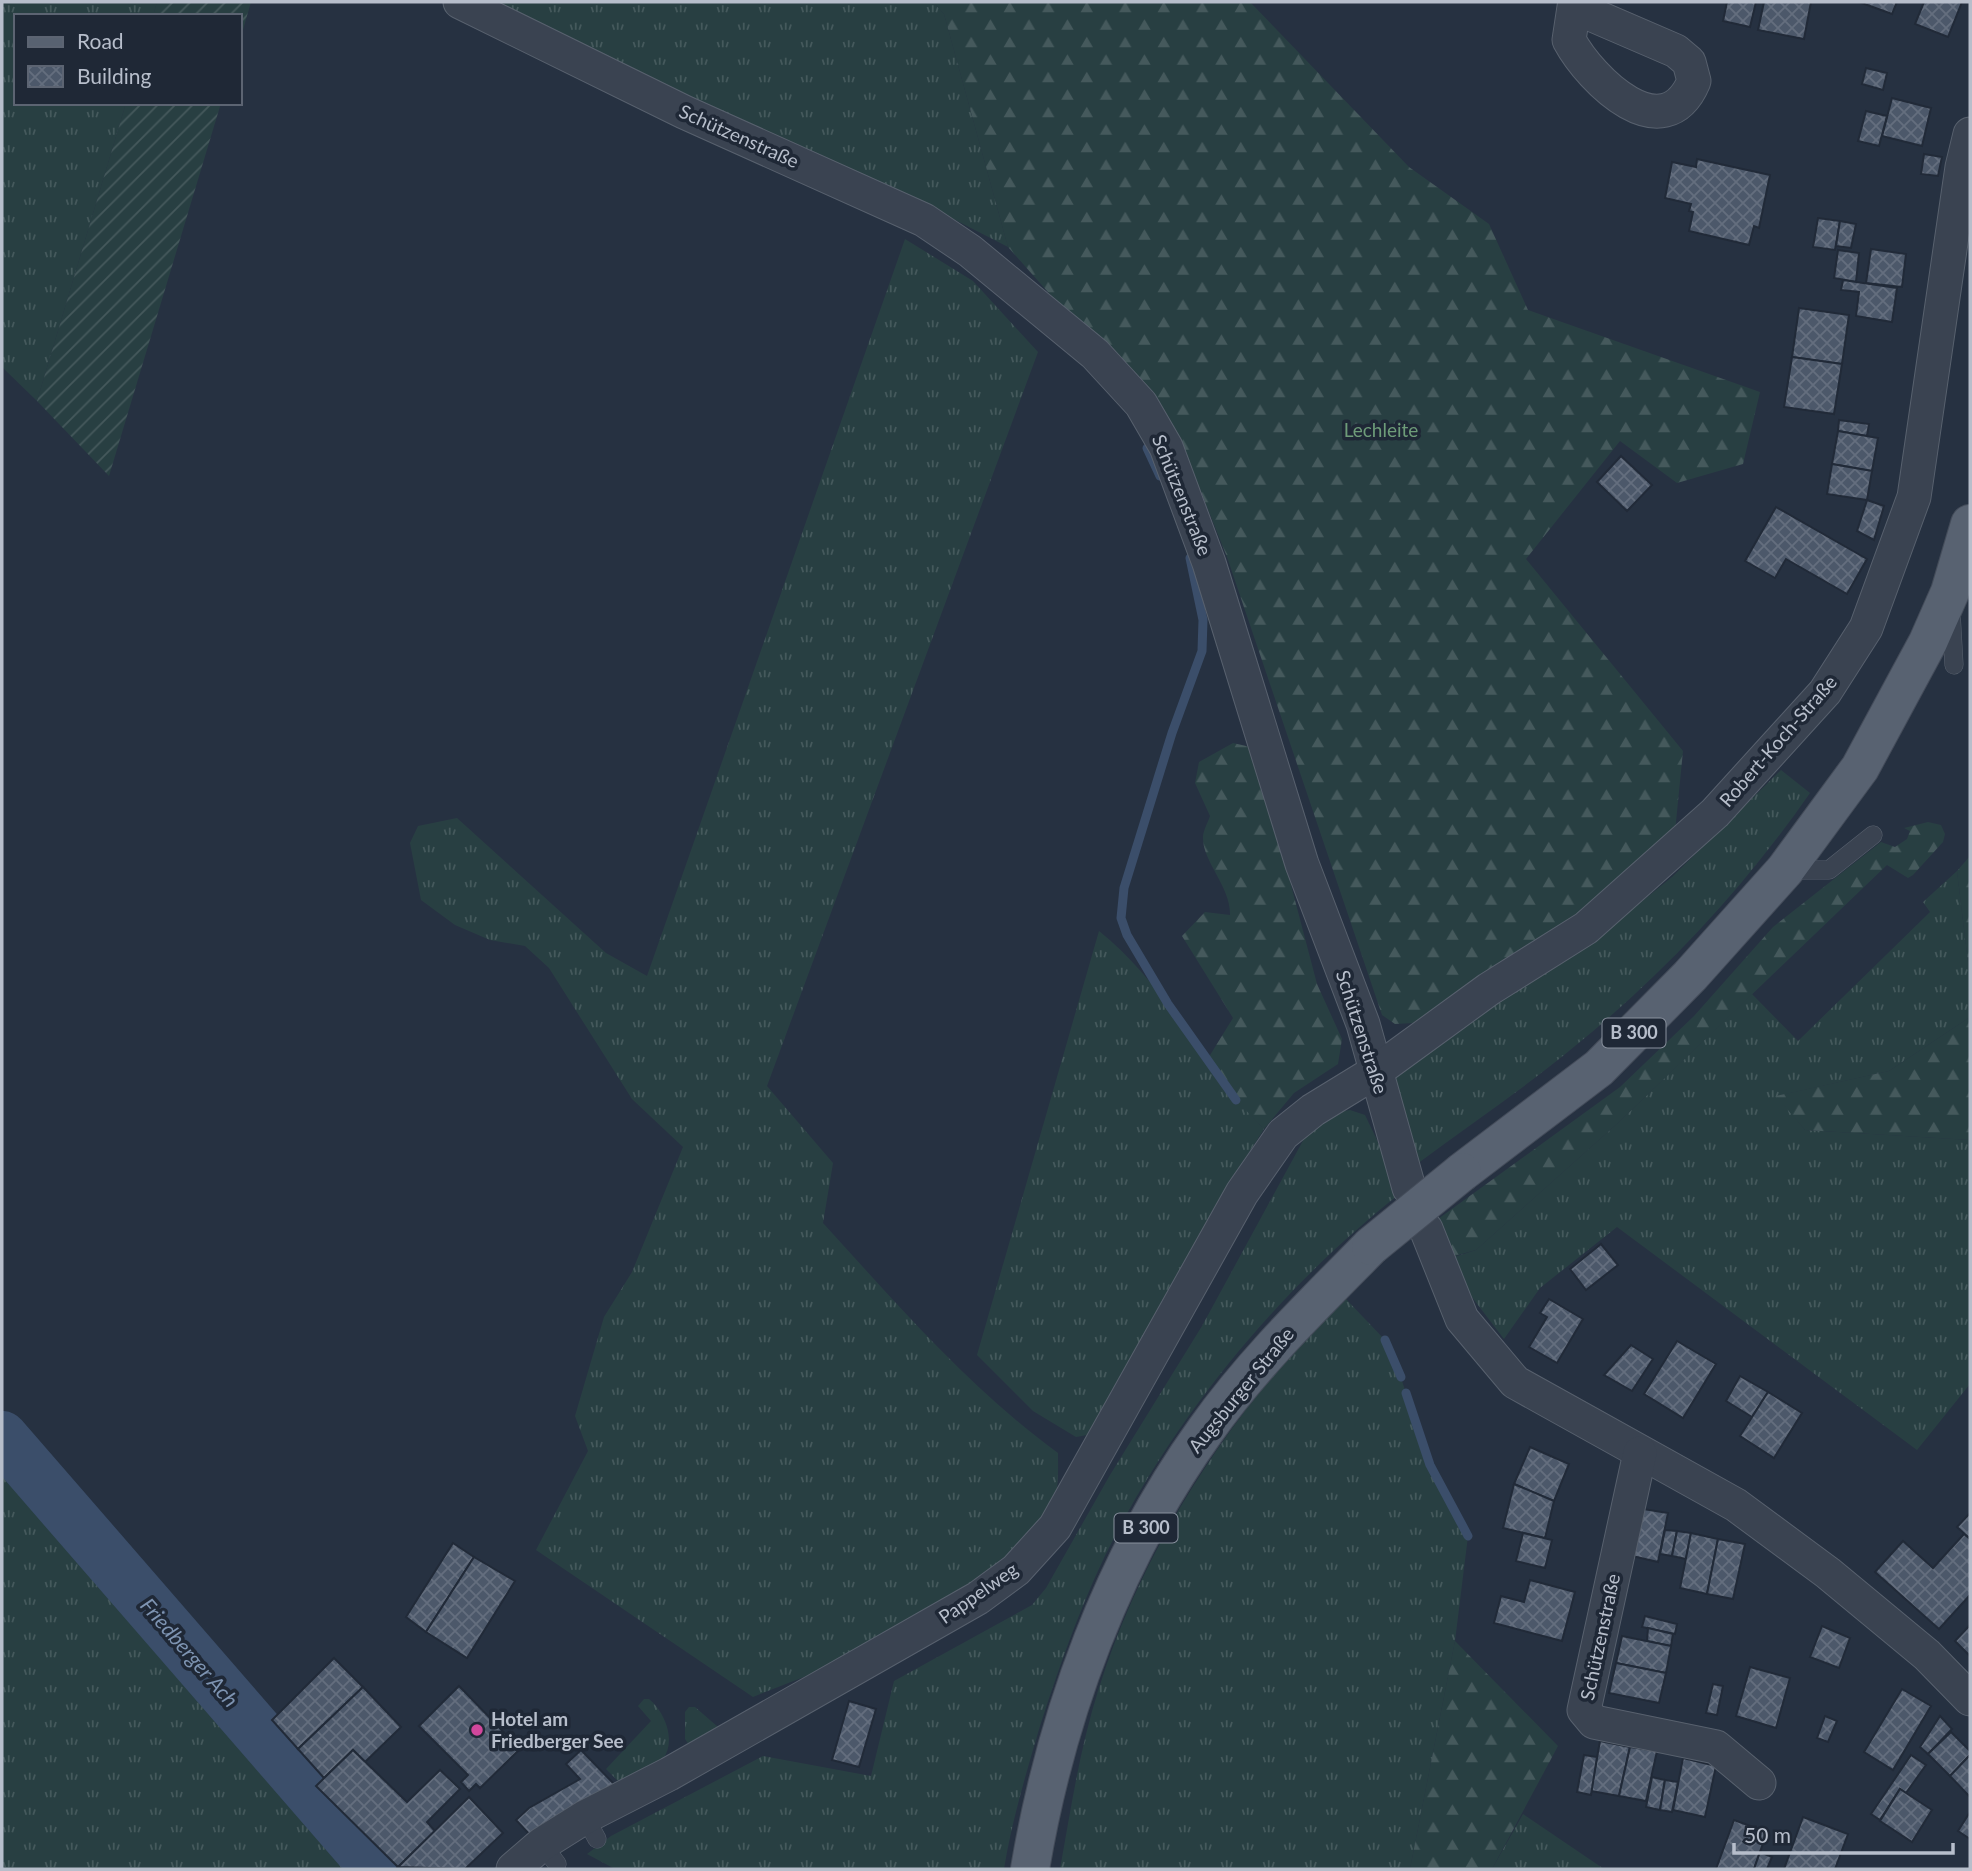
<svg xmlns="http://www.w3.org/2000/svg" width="1972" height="1871" font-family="Lato,sans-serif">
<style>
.grass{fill:url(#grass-tufts)}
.forest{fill:url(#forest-firs)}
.garden{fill:url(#garden-furrows)}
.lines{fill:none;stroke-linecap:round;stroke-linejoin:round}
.stream{stroke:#3b4e6a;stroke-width:9}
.river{stroke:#3b4e6a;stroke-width:52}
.building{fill:url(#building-cross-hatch);stroke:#212a38;stroke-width:2}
.service-casing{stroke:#58616e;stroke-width:19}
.minor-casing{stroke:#58616e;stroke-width:35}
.primary-casing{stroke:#444c5a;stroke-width:40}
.service{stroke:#3a4351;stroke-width:18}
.minor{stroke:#3a4351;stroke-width:33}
.primary{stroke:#586271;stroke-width:38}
.primary-bridge-casing{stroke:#444c5a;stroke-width:40;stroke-linecap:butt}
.primary-bridge{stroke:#586271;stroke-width:38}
.hotel-dot{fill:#d1479c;stroke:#1f2836;stroke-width:2.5}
.labels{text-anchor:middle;stroke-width:7;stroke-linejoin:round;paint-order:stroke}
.shield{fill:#1f2836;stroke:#89919e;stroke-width:2}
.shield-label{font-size:18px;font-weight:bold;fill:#b7becb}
.street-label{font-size:19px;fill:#b7becb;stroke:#1f2836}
.park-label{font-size:19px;fill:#6e9c79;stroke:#1f2836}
.poi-label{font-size:19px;font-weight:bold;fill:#b7becb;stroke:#1f2836;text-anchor:start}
.water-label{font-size:21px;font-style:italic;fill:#7e94b2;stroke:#1f2836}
</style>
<defs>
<pattern id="grass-tufts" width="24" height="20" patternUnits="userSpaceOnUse" patternTransform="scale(1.75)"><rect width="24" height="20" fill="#283f42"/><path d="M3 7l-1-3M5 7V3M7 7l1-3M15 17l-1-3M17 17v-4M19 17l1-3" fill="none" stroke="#45595c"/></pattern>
<pattern id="forest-firs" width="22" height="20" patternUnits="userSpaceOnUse" patternTransform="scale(1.75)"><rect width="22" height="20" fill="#283f42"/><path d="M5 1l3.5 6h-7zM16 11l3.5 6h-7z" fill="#45595c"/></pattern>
<pattern id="garden-furrows" width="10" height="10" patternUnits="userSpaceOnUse" patternTransform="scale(1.75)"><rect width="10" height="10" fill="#283f42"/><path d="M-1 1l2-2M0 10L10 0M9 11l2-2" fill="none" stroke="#45595c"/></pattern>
<pattern id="building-cross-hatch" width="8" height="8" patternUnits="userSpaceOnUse" patternTransform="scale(1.75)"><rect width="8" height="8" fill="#4c586a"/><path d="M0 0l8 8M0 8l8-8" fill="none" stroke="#646e7e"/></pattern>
</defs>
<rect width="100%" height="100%" fill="#263141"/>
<g class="grass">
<path d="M 2,2 L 157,2 L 153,16 L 16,16 L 16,103 L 126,103 L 37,401 L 2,367 Z"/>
<path d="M 479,2 L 933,2 L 944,14 L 1008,247 L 889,186 L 689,102 Z"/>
<path d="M 905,239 L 973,281 L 1038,352 L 767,1086 L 833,1163 L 823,1223 C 897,1304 970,1389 1058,1453 C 1058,1468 1059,1488 1054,1501 C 1029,1558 925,1618 871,1647 C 834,1667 792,1681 753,1697 L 536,1550 L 588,1451 L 575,1416 L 604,1317 L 632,1272 L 683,1147 L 632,1099 L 549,968 L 525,946 L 490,940 L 455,925 L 421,900 L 410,843 L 418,826 L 457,818 L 606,953 L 647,976 Z"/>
<path d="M 1781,770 L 1810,793 C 1744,888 1665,973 1575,1046 C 1525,1088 1469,1125 1417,1164 L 1394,1080 L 1400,1066 L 1588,945 L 1672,877 Z"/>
<path d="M 1957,871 L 1970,979 L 1970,1017 L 1889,1071 L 1777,1096 L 1805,1130 L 1970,1140 L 1970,1384 L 1917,1450 L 1617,1227 L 1540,1288 L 1504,1339 L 1458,1279 L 1451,1258 L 1476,1250 L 1619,1122 L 1752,994 L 1798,1041 L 1930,912 L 1923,902 Z"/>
<path d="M 1099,931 C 1167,985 1204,1068 1264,1129 L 1229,1184 L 1087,1435 L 1076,1437 L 1033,1411 L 977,1355 Z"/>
<path d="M 1350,1110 L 1365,1115 L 1402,1192 C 1287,1282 1184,1404 1116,1534 C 1084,1595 1061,1661 1040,1726 C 1026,1774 1012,1820 1004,1869 L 615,1869 L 587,1854 L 611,1836 L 763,1756 L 871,1776 L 894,1681 L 1032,1605 L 1046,1588 L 1110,1475 L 1202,1326 L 1305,1137 L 1333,1113 Z"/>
<path d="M 1344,1297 L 1385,1340 L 1396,1363 L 1430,1465 L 1468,1536 L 1455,1641 L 1410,1869 L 1060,1869 C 1071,1808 1080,1747 1099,1688 C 1145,1541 1236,1406 1344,1297 Z"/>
<path d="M 2,1419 L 58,1488 L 230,1677 L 253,1716 L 363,1847 L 351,1869 L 2,1869 Z"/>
<path d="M 644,1699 L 649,1699 C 664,1711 677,1740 663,1759 C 655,1770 633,1777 620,1783 L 606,1769 L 651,1721 L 638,1706 Z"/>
<path d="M 689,1707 L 695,1707 L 718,1727 L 717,1731 L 689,1745 L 685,1739 L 685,1712 Z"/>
<path d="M 1523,1814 L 1604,1869 L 1492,1869 Z"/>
</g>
<g class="forest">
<path d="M 933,2 L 1250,2 L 1409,167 L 1489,224 L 1528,310 L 1760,392 L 1743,464 L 1677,483 L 1620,441 L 1526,559 L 1683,751 L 1675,832 L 1563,927 L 1435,1013 L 1413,1023 L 1395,1024 L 1382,1015 L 1227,557 L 1181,442 L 1008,247 L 944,14 Z"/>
<path d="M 1233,743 L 1255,748 L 1317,984 L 1342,1039 L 1338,1064 L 1294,1093 L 1264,1129 L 1236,1100 L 1207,1060 L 1233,1018 L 1182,936 L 1205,912 L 1230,915 C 1231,887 1202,861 1203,837 C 1203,831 1208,822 1210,816 L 1195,783 L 1199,762 Z"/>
<path d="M 1928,822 L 1941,825 L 1945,834 L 1943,842 L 1913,875 L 1908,878 L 1887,865 L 1619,1122 L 1476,1250 L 1451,1257 L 1438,1219 L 1620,1087 L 1694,1016 L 1773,927 L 1881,842 L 1895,847 L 1907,839 L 1910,831 L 1904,828 Z"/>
<path d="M 1970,856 L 1970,979 L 1957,871 Z"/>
<path d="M 1970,1017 L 1970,1140 L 1805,1130 L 1776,1096 L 1889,1071 Z"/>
<path d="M 1455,1641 L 1558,1746 L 1492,1869 L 1410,1869 Z"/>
</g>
<g class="garden">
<path d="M 157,2 L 251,2 L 240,40 L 240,16 L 153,16 Z"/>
<path d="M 126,103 L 221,103 L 109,476 L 37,401 Z"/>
</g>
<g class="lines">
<g class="stream">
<path d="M 1147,448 L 1160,476"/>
<path d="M 1190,558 L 1203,620 L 1202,651 L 1172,733 L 1124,888 L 1121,918 L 1127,935 L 1168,1004 L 1236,1100"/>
<path d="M 1385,1340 L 1401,1377"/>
<path d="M 1406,1393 L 1430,1465 L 1468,1536"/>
</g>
<path class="river" d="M 2,1437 L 377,1869"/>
</g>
<g class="building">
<path d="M 1727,2 L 1756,2 L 1750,27 L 1723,21 Z"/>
<path d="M 1764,2 L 1811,2 L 1804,39 L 1758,30 Z"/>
<path d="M 1859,2 L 1897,2 L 1892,14 Z"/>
<path d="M 1924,2 L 1962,2 L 1948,37 L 1915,24 Z"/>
<path d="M 1866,68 L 1887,73 L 1883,90 L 1862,84 Z"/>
<path d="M 1892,98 L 1931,108 L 1922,146 L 1882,136 Z"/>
<path d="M 1866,111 L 1887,116 L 1879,146 L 1858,141 Z"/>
<path d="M 1924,154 L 1942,157 L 1938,176 L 1921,174 Z"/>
<path d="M 1697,159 L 1770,175 L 1759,228 L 1754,226 L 1749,245 L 1689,231 L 1693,212 L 1689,211 L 1691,204 L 1665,198 L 1672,162 L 1696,167 Z"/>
<path d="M 1818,218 L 1840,221 L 1835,250 L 1813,247 Z"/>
<path d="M 1840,221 L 1856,224 L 1851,248 L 1836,246 Z"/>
<path d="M 1871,249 L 1906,254 L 1902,287 L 1866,283 Z"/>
<path d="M 1838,250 L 1859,253 L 1856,282 L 1834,278 Z"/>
<path d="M 1843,280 L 1897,288 L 1892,322 L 1856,316 L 1859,292 L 1841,290 Z"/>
<path d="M 1799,308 L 1849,315 L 1842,364 L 1792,357 Z"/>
<path d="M 1792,357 L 1842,364 L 1834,414 L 1784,407 Z"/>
<path d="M 1839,420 L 1869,424 L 1867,436 L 1838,431 Z"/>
<path d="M 1838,431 L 1878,438 L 1872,471 L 1832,464 Z"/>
<path d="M 1621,456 L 1652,485 L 1627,511 L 1597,482 Z"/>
<path d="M 1832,464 L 1872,471 L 1867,500 L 1827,494 Z"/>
<path d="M 1867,500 L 1884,506 L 1874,540 L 1857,531 Z"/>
<path d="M 1776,507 L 1867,559 L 1847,594 L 1786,559 L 1775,578 L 1745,561 Z"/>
<path d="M 1601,1244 L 1618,1265 L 1586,1290 L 1570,1269 Z"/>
<path d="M 1549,1299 L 1583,1319 L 1557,1363 L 1529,1347 L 1547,1317 L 1540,1313 Z"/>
<path d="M 1677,1341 L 1716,1364 L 1683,1418 L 1644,1394 Z"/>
<path d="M 1631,1345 L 1653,1359 L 1632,1391 L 1604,1375 Z"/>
<path d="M 1740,1376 L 1768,1392 L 1752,1417 L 1726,1401 Z"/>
<path d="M 1768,1392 L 1802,1413 L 1774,1458 L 1740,1436 Z"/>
<path d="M 1530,1447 L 1569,1464 L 1554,1501 L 1514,1484 Z"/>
<path d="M 1514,1484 L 1554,1501 L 1545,1538 L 1503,1528 Z"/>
<path d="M 1637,1508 L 1668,1513 L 1658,1562 L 1628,1555 Z"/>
<path d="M 1970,1513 L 1970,1539 L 1957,1527 Z"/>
<path d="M 1665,1530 L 1677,1531 L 1672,1556 L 1660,1554 Z"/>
<path d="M 1677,1531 L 1691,1533 L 1686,1559 L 1672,1556 Z"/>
<path d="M 1523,1533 L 1552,1540 L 1545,1568 L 1516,1561 Z"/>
<path d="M 1691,1533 L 1718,1539 L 1707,1594 L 1680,1588 Z"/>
<path d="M 1964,1534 L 1970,1539 L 1970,1595 L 1939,1629 L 1875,1572 L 1903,1541 L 1933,1568 Z"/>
<path d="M 1718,1539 L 1745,1544 L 1733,1599 L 1707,1594 Z"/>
<path d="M 453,1543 L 474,1557 L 426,1632 L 406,1617 Z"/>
<path d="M 474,1557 L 515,1581 L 467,1658 L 426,1632 Z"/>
<path d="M 1530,1580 L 1575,1592 L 1562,1641 L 1494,1623 L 1501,1596 L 1524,1602 Z"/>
<path d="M 1645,1616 L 1677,1624 L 1675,1634 L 1642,1627 Z"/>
<path d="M 1970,1625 L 1970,1656 L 1955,1641 Z"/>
<path d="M 1822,1626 L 1850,1638 L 1839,1668 L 1810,1657 Z"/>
<path d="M 1648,1628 L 1673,1634 L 1671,1646 L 1647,1641 Z"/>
<path d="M 1622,1636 L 1671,1646 L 1666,1673 L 1616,1663 Z"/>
<path d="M 334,1658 L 363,1687 L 298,1749 L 272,1720 Z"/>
<path d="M 1616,1663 L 1666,1673 L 1659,1703 L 1609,1693 Z"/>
<path d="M 1750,1667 L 1790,1678 L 1776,1728 L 1736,1716 Z"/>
<path d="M 1713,1684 L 1723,1686 L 1717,1715 L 1706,1713 Z"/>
<path d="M 459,1686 L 520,1749 L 480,1788 L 476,1784 L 469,1791 L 461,1782 L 468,1775 L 419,1726 Z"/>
<path d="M 363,1687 L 401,1727 L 365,1762 L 353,1750 L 324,1778 L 298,1749 Z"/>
<path d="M 1902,1689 L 1931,1706 L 1893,1770 L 1864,1752 Z"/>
<path d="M 849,1701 L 876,1709 L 859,1767 L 832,1760 Z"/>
<path d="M 1825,1716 L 1837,1721 L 1828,1742 L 1817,1738 Z"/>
<path d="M 1940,1716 L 1952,1729 L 1928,1754 L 1920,1747 Z"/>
<path d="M 1951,1732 L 1970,1751 L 1970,1755 L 1950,1776 L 1928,1754 Z"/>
<path d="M 1600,1741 L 1630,1747 L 1619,1796 L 1591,1791 Z"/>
<path d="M 1630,1747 L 1657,1751 L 1646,1801 L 1619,1796 Z"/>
<path d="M 353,1750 L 407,1802 L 440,1770 L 460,1789 L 427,1822 L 435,1831 L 398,1867 L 316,1786 Z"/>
<path d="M 581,1750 L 615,1785 L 530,1835 L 516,1820 L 529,1808 L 580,1779 L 566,1764 Z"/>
<path d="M 1584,1755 L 1597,1757 L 1591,1795 L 1577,1792 Z"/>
<path d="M 1911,1755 L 1926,1765 L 1906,1793 L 1900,1789 L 1880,1820 L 1871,1814 Z"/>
<path d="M 1970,1755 L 1970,1797 L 1950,1776 Z"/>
<path d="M 1683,1758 L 1716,1766 L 1705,1817 L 1673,1810 Z"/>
<path d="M 1652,1777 L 1665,1780 L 1660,1810 L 1646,1807 Z"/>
<path d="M 1665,1780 L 1678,1782 L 1672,1812 L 1660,1810 Z"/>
<path d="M 1900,1789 L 1932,1810 L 1912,1842 L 1880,1821 Z"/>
<path d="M 469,1797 L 503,1833 L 465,1869 L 398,1867 Z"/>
<path d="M 1970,1812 L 1970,1839 L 1958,1831 Z"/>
<path d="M 1803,1817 L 1848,1834 L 1835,1869 L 1784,1869 Z"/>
<path d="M 1734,1820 L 1767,1832 L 1754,1869 L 1716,1869 Z"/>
<path d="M 1760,1852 L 1772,1857 L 1767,1869 L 1754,1869 Z"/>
</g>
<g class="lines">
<g class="service-casing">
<g id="service">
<path d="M 1951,612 L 1954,665"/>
<path d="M 1785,870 L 1829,870 L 1873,835"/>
<path d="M 585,1817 L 597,1839"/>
<path d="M 542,1844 L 557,1864"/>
</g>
</g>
<g class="minor-casing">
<g id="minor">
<path d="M 460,2 L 684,112 L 924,220 L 970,251 L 1095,354 L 1141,404 L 1166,447 L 1209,563 L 1302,864 L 1363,1024 L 1409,1188"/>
<path d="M 1574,7 L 1676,51 L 1689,62 L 1694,81 C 1664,152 1591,81 1569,40 L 1574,7 L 1575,2"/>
<path d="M 1426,1229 L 1462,1319 L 1515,1382 L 1736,1505 L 1828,1573 L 1927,1655 L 1970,1699"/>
<path d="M 1640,1453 L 1584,1710 L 1594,1722 L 1716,1747 L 1759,1783"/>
<path d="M 513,1869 L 542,1844 L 585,1817 L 669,1774 L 978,1598 L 1016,1570 L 1055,1527 L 1242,1193 L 1283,1134 L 1313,1110 L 1375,1072 L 1489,989 L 1586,928 L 1715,813 L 1825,692 L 1866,628 L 1914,497 L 1962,167 L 1970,134"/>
</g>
</g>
<g class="primary-casing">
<g id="primary">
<path d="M 1462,1172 L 1599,1068 L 1690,976 L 1785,870 L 1860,768 L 1928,642 L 1950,592 L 1970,524"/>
<path d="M 1030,1869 C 1056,1715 1113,1559 1205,1431 C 1253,1363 1313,1305 1371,1246"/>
</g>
</g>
<use href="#service" class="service"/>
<use href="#minor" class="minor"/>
<use href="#primary" class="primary"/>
<g class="primary-bridge-casing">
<path id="primary-bridge" d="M 1371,1246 L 1462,1172"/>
</g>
<use href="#primary-bridge" class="primary-bridge"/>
</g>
<circle class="hotel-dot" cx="477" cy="1730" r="7"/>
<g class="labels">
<g class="shield">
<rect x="1602.5" y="1018.5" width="63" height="29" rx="5"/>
<rect x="1114.5" y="1513.5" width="63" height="29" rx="5"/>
</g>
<g class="shield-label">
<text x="1634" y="1039">B 300</text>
<text x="1146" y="1534">B 300</text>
</g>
<g class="street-label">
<text transform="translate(739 136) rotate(24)" y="7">Schützenstraße</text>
<text transform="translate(1182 495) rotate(68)" y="7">Schützenstraße</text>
<text transform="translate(1778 741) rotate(-49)" y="7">Robert-Koch-Straße</text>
<text transform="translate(1362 1032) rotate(72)" y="7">Schützenstraße</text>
<text transform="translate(1241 1390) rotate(-51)" y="7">Augsburger Straße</text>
<text transform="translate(978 1593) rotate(-35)" y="7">Pappelweg</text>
<text transform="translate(1600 1637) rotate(-78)" y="7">Schützenstraße</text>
</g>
<g class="park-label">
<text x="1381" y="437">Lechleite</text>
</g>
<g class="poi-label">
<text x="491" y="1726">Hotel am<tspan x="491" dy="22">Friedberger See</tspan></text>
</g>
<g class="water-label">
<text transform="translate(189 1653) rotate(49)" y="7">Friedberger Ach</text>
</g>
</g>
<rect width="1972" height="1871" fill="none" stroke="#b7becb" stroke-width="7"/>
<rect x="14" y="14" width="228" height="91" fill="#1f2836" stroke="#5c6472" stroke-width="2"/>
<rect x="28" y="37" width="35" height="10" fill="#586271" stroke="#5c6472" stroke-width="2"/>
<text x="77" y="49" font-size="21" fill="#b7becb">Road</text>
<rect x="28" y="66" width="35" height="21" fill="url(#building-cross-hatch)" stroke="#5c6472" stroke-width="2"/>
<text x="77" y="84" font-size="21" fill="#b7becb">Building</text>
<path d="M1734 1843v10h219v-10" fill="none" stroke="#b7becb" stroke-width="3.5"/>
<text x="1744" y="1843" font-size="21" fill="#b7becb" stroke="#1f2836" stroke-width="5" paint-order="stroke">50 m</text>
</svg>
